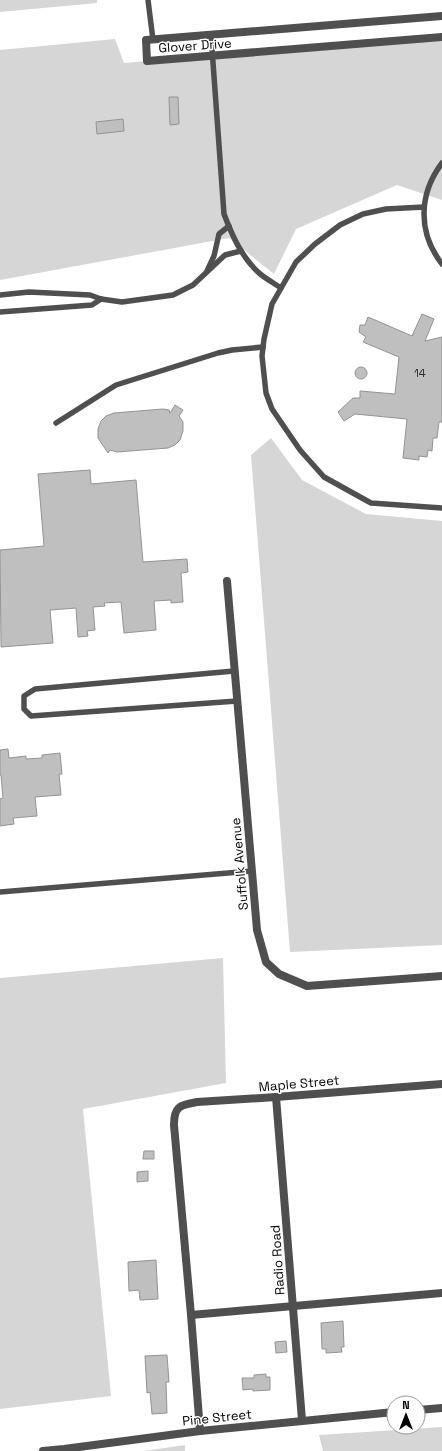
<svg xmlns="http://www.w3.org/2000/svg" width="442" height="1451" font-family="'Space Grotesk',sans-serif">
<style>
.green{fill:#d6d6d6}
.building{fill:#bfbfbf;stroke:#939393}
.lines{fill:none;stroke-linecap:round;stroke-linejoin:round}
.lane{stroke:#4f4f4f;stroke-width:5.5}
.street{stroke:#4f4f4f;stroke-width:8}
.labels{text-anchor:middle;stroke-width:3;stroke-linejoin:round;paint-order:stroke}
.number-label{font-size:11px;fill:#303030}
.street-label{font-size:13px;fill:#000;stroke:#fff}
</style>
<rect width="100%" height="100%" fill="#fff"/>
<g class="green">
<path d="M 0,0 L 97,0 L 97,3 L 0,12 Z"/>
<path d="M 442,37 L 442,200 L 397,185 L 296,229 L 274,274 L 229,238 L 0,280 L 0,50 L 115,39 L 124,63 Z"/>
<path d="M 271,438 L 302,480 L 366,514 L 442,521 L 442,945 L 290,952 L 251,455 Z"/>
<path d="M 223,958 L 226,1083 L 83,1109 L 111,1396 L 0,1409 L 0,978 Z"/>
<path d="M 442,1427 L 442,1451 L 323,1451 L 319,1435 Z"/>
<path d="M 185,1445 L 185,1451 L 144,1451 Z"/>
</g>
<g class="building">
<path d="M 169,97 L 178,97 L 179,124 L 170,125 Z"/>
<path d="M 123,119 L 124,131 L 97,134 L 96,122 Z"/>
<path d="M 422,314 L 434,319 L 425,341 L 442,337 L 442,422 L 439,422 L 437,438 L 433,438 L 432,451 L 428,450 L 427,457 L 419,456 L 419,460 L 403,458 L 407,419 L 355,414 L 344,421 L 338,412 L 353,398 L 360,398 L 360,391 L 395,394 L 399,357 L 363,342 L 366,337 L 359,332 L 360,325 L 365,325 L 368,317 L 412,336 Z"/>
<circle cx="361" cy="373" r="6"/>
<path d="M 175,405 L 183,410 L 179,416 L 183,422 L 183,431 L 180,440 L 175,445 L 168,448 L 117,452 L 110,450 L 108,453 L 98,438 L 98,429 L 101,421 L 106,416 L 114,413 L 163,409 L 169,410 L 170,413 Z"/>
<path d="M 90,470 L 91,484 L 136,480 L 143,562 L 187,559 L 188,572 L 181,573 L 183,602 L 171,603 L 171,600 L 154,601 L 156,630 L 124,633 L 121,602 L 104,603 L 105,606 L 93,607 L 95,630 L 87,631 L 88,636 L 78,637 L 76,608 L 50,610 L 53,643 L 1,647 L 0,550 L 44,546 L 38,474 Z"/>
<path d="M 8,749 L 9,758 L 26,756 L 26,759 L 42,758 L 42,755 L 60,753 L 62,774 L 59,774 L 61,795 L 35,797 L 37,816 L 13,818 L 14,824 L 0,826 L 0,799 L 3,798 L 1,775 L 0,775 L 0,750 Z"/>
<path d="M 144,1151 L 154,1151 L 154,1159 L 143,1159 Z"/>
<path d="M 148,1171 L 148,1181 L 137,1182 L 137,1172 Z"/>
<path d="M 156,1260 L 158,1299 L 140,1300 L 139,1290 L 129,1291 L 128,1262 Z"/>
<path d="M 343,1321 L 344,1347 L 341,1347 L 342,1352 L 326,1353 L 326,1349 L 322,1349 L 321,1323 Z"/>
<path d="M 286,1341 L 287,1352 L 276,1353 L 275,1342 Z"/>
<path d="M 167,1355 L 169,1382 L 166,1382 L 167,1413 L 152,1414 L 150,1392 L 147,1393 L 145,1356 Z"/>
<path d="M 266,1374 L 266,1377 L 270,1377 L 270,1390 L 253,1391 L 253,1389 L 243,1390 L 242,1378 L 254,1378 L 254,1375 Z"/>
</g>
<g class="lines">
<g class="lane">
<path d="M 148,0 L 153,40"/>
<path d="M 211,35 L 224,214 C 232,235 241,256 258,272 C 264,278 274,283 281,288"/>
<path d="M 442,163 C 418,195 418,233 442,264"/>
<path d="M 424,207 L 386,209 L 363,214 L 340,225 L 315,244 L 296,262 L 272,304 L 264,339 L 262,356 L 266,393 L 272,409 L 300,450 L 324,477 L 371,503 L 442,508"/>
<path d="M 207,271 L 214,256 L 219,234 L 229,226"/>
<path d="M 0,295 L 29,292 L 90,295 L 101,299 L 122,302 L 173,295 L 193,285 L 225,255 L 241,251"/>
<path d="M 0,312 L 92,305 L 101,299"/>
<path d="M 56,423 L 116,385 L 218,353 L 232,350 L 263,347"/>
<path d="M 234,671 L 35,689 L 24,696 L 24,709 L 31,716 L 237,701"/>
<path d="M 0,892 L 252,871"/>
</g>
<g class="street">
<path d="M 442,16 L 146,40 L 147,61 L 442,37"/>
<path d="M 227,581 L 257,930 L 266,962 L 279,974 L 307,986 L 442,976"/>
<path d="M 276,1097 L 302,1420"/>
<path d="M 191,1315 L 442,1293"/>
<path d="M 418,1410 L 442,1408"/>
<path d="M 200,1431 L 191,1315 L 174,1125 C 174,1107 179,1105 197,1102 L 276,1097 L 442,1084"/>
<path d="M 43,1451 L 64,1449 L 200,1431 L 394,1412"/>
</g>
</g>
<g class="labels">
<g class="number-label">
<text x="420" y="377">14</text>
</g>
<g class="street-label">
<text transform="translate(195 45) rotate(-4)" y="5">Glover Drive</text>
<text transform="translate(239 864) rotate(-95)" y="5">Suffolk Avenue</text>
<text transform="translate(299 1083) rotate(-5)" y="5">Maple Street</text>
<text transform="translate(277 1260) rotate(-94)" y="5">Radio Road</text>
<text transform="translate(217 1417) rotate(-6)" y="5">Pine Street</text>
</g>
</g>
<g transform="translate(406 1415)"><circle r="19" fill="#ffffff" stroke="#999999"/>
<path d="M0-3L7 15L0 10L-7 15Z" fill="#000000"/>
<text y="-6" font-size="11" font-weight="bold" text-anchor="middle" fill="#000000">N</text>
</g>
</svg>
